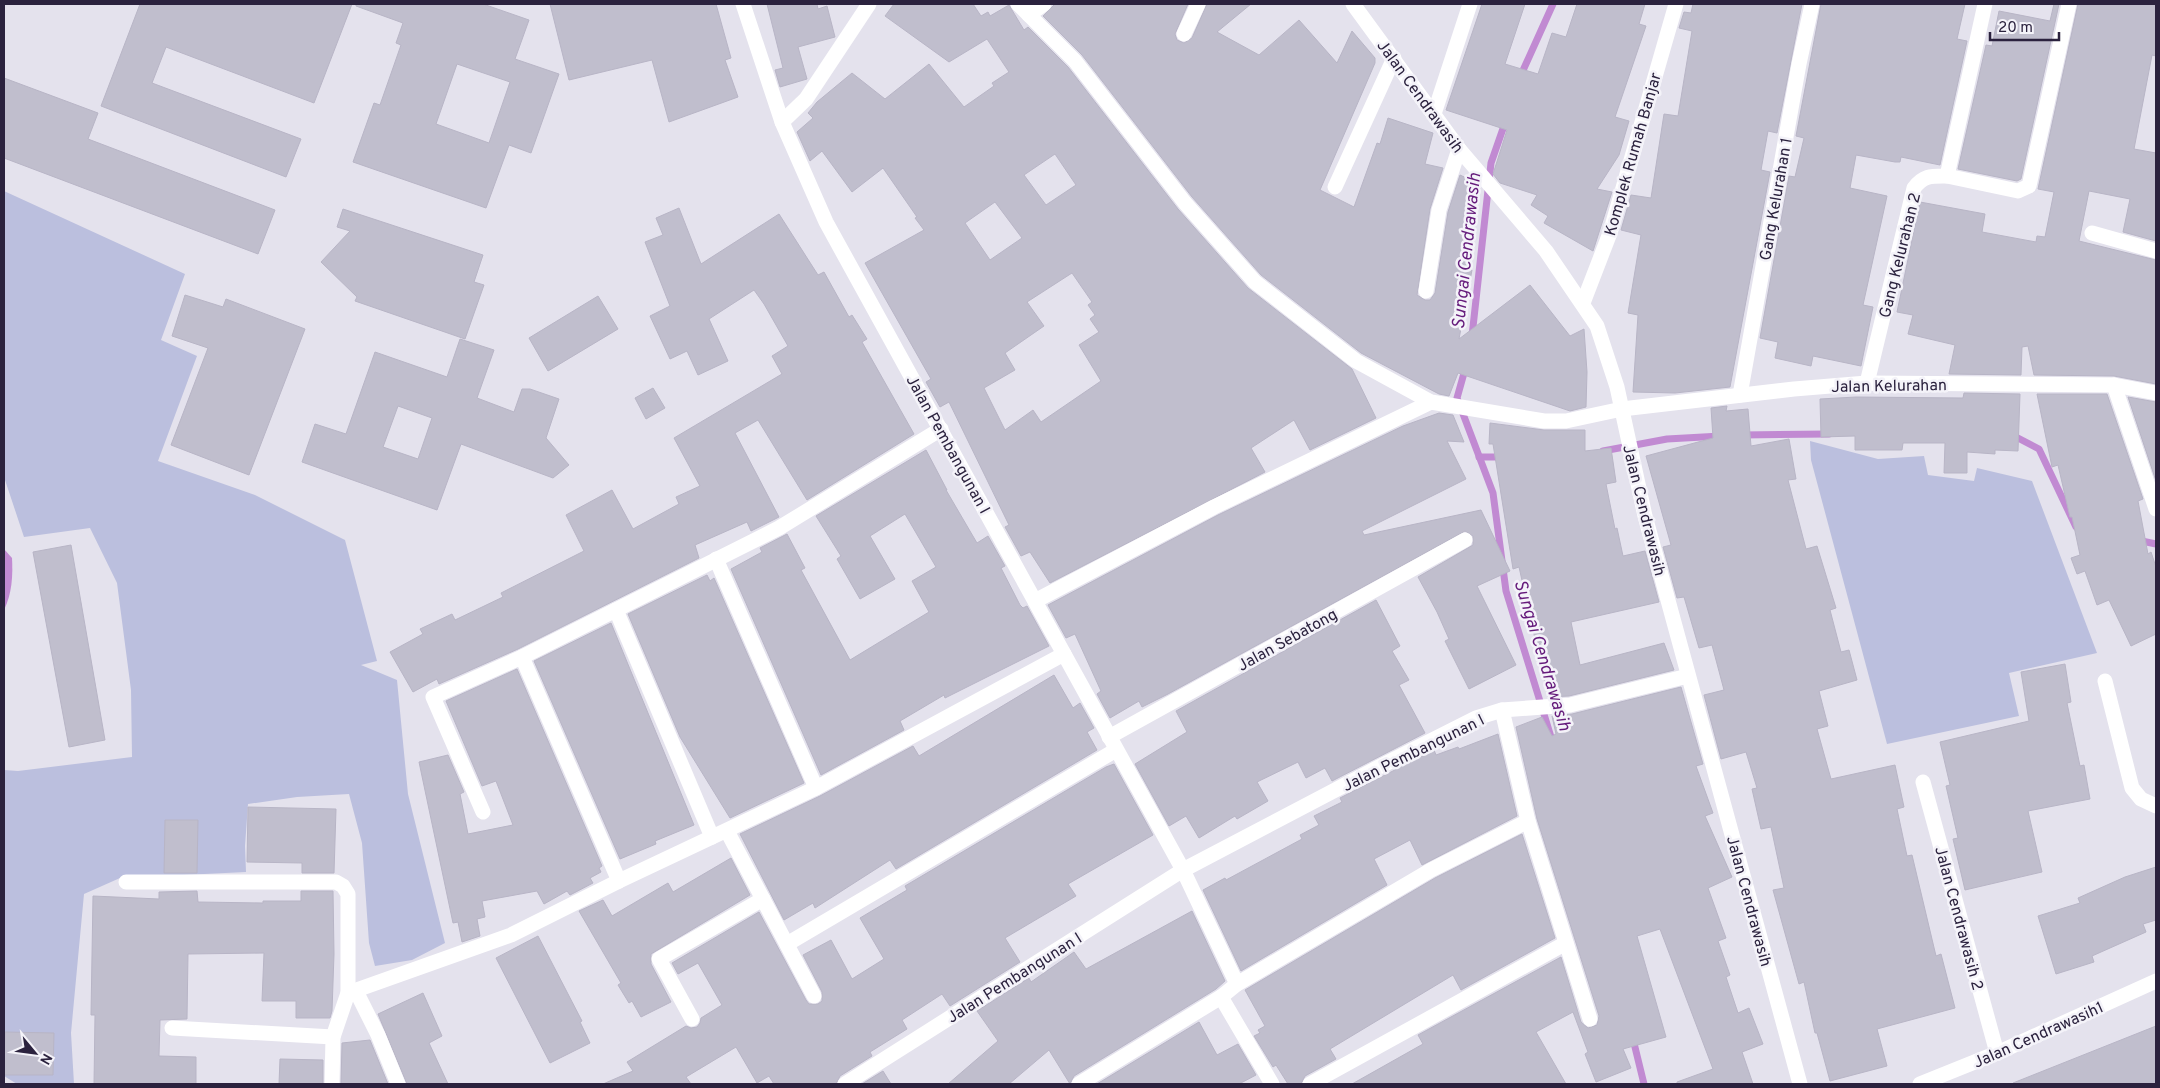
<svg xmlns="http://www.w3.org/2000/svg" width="2160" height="1088" font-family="Overpass,sans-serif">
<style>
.green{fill:#bbbfde}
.water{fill:#c18ad2}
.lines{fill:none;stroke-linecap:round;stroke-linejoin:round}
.stream{stroke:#c18ad2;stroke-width:7}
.building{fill:#c0becd;stroke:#b8b5c6;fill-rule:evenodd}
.minor{stroke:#fff;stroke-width:15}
.labels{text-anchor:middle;stroke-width:5;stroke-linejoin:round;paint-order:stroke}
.street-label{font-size:16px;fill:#2b223e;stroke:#f4f3f9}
.water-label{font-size:18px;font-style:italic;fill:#651b7b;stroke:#f4f3f9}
</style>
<rect width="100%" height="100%" fill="#e4e2ed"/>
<g class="green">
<path d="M 4,191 L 185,274 L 161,340 L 197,356 L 158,461 L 255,495 L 345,540 L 377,661 L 361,665 L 397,680 L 408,794 L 445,943 L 412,960 L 375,966 L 369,943 L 362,843 L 349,794 L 297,797 L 248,804 L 245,846 L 246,872 L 120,878 L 84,894 L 71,1033 L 74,1084 L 17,1084 L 4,1076 L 4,770 L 18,771 L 132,757 L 131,690 L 117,583 L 90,528 L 24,537 L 4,477 Z"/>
<path d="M 1810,441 L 1878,459 L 1924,456 L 1928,475 L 1974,481 L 1977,468 L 2032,481 L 2097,653 L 2009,673 L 2019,716 L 1887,744 L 1811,460 Z"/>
</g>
<path class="water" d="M 4,549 L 12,558 C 13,575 12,594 4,610 Z"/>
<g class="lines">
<g class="stream">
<path d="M 1520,77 L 1553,4"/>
<path d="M 1472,336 L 1491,163 L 1506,120"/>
<path d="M 1466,366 L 1457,398 L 1493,493 L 1506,591 L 1551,737"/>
<path d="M 1742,435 L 1829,434"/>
<path d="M 2009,437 L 2016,437 L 2039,449 L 2076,527"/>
<path d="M 1603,451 L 1667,439 L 1721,436"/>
<path d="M 1479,457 L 1503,457"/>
<path d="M 2137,540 L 2156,544"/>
<path d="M 1633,1039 L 1644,1084"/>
</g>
</g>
<g class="building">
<path d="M 140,4 L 352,4 L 314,103 L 166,47 L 152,83 L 301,139 L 286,177 L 101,106 Z"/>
<path d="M 356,4 L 483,4 L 529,20 L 515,59 L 559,74 L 531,153 L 509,145 L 486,208 L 353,162 L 374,103 L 380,105 L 401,45 L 396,43 L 403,23 L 356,6 ZM 457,64 L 510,82 L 489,143 L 436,124 Z"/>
<path d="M 550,4 L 716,4 L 731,58 L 725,60 L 738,97 L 669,122 L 652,60 L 569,80 Z"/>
<path d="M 767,4 L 817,4 L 818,9 L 827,6 L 835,37 L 798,47 L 807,79 L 780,87 L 775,70 L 783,68 Z"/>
<path d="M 894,4 L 973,4 L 981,16 L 988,12 L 990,16 L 1009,5 L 1024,30 L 1028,27 L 1068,67 L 1178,209 L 1248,288 L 1352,369 L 1376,418 L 1310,450 L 1294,420 L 1251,448 L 1265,472 L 1050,583 L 1030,552 L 1021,556 L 1005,527 L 1009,525 L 949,402 L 940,407 L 926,382 L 931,379 L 865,263 L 924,230 L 915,218 L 917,217 L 883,168 L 852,192 L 822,151 L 810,161 L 797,132 L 813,118 L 808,113 L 817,102 L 852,73 L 885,99 L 929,64 L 964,107 L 994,86 L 992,83 L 1009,72 L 987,39 L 949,62 L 885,16 ZM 1055,154 L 1076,185 L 1046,205 L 1024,175 ZM 995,202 L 1022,238 L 990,260 L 965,223 ZM 1072,273 L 1092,302 L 1088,305 L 1095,315 L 1090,319 L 1099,332 L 1079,345 L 1101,381 L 1041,422 L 1033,410 L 1005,430 L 984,388 L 1015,370 L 1005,353 L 1044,326 L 1027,302 Z"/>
<path d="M 1055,4 L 1188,4 L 1175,34 L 1177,40 L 1184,43 L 1192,38 L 1207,4 L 1251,4 L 1217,32 L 1259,55 L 1299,20 L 1337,63 L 1352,31 L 1375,58 L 1375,63 L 1320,190 L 1354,207 L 1377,143 L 1380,144 L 1388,118 L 1433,133 L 1425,164 L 1443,168 L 1430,209 L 1417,295 L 1425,300 L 1430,300 L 1435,293 L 1448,212 L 1460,175 L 1475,182 L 1480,188 L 1469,226 L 1474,227 L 1467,269 L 1472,270 L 1459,339 L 1530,285 L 1570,336 L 1584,329 L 1587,372 L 1586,407 L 1570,411 L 1458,373 L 1449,396 L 1439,394 L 1361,353 L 1261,275 L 1192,197 L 1082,55 L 1043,16 Z"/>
<path d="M 1482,4 L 1525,4 L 1505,64 L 1538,74 L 1552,33 L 1566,37 L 1577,4 L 1645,4 L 1639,24 L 1646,26 L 1615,117 L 1629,121 L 1619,155 L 1597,189 L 1612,192 L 1593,251 L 1544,223 L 1548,216 L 1531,205 L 1537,195 L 1500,183 L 1493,174 L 1507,130 L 1446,110 Z"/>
<path d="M 1693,4 L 1802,4 L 1777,133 L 1768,131 L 1761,170 L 1770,172 L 1730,387 L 1675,393 L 1633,392 L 1638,315 L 1628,313 L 1641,235 L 1621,230 L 1631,195 L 1651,198 L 1664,114 L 1678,116 L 1692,31 L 1679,28 L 1684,12 L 1691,13 Z"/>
<path d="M 1821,4 L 1965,4 L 1957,39 L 1967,41 L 1940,165 L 1901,157 L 1900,162 L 1895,162 L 1856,155 L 1850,188 L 1887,196 L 1863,305 L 1873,307 L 1861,366 L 1813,356 L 1811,366 L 1775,358 L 1778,342 L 1760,338 L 1789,176 L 1795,177 L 1804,138 L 1796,136 Z"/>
<path d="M 2054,4 L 2059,4 L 2021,179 L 2017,181 L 1958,169 L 1986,45 L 1992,46 L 1999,11 L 2050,21 Z"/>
<path d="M 2078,4 L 2156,4 L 2156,56 L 2152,55 L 2134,149 L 2156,153 L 2156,241 L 2123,232 L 2130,199 L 2089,191 L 2079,241 L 2156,260 L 2156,384 L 2114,376 L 2034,375 L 2028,346 L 2022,347 L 2021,375 L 1949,374 L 1955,345 L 1908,334 L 1913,315 L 1897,312 L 1920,202 L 1985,214 L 1982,232 L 2036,242 L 2037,236 L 2045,237 L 2054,192 L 2038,189 Z"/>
<path d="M 4,78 L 98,113 L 88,139 L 275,210 L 258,254 L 4,158 Z"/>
<path d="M 679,208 L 701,264 L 779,214 L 818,275 L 824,272 L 849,317 L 852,315 L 867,339 L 862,342 L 914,434 L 807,500 L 758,420 L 735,433 L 779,517 L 751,531 L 747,522 L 695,545 L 699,558 L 518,649 L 439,684 L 437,679 L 413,692 L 390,652 L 423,634 L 420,629 L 452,614 L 455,620 L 503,597 L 501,593 L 584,551 L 566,515 L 612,490 L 633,529 L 679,504 L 676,497 L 700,486 L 674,438 L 782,374 L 772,356 L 788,346 L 764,304 L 754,290 L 709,319 L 728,361 L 698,375 L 687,351 L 670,359 L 650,316 L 670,306 L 645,242 L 663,235 L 656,218 Z"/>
<path d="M 343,209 L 483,255 L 474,282 L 484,285 L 465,339 L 355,301 L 357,297 L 321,262 L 350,231 L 337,227 Z"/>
<path d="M 185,295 L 223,307 L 226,299 L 305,329 L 249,475 L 171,445 L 208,348 L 172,336 Z"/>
<path d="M 598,296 L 618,329 L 548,371 L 529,338 Z"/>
<path d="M 460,339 L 494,350 L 477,398 L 514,412 L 522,389 L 530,389 L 559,399 L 546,438 L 569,465 L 553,478 L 461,444 L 437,510 L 302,462 L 315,424 L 346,434 L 375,352 L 447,377 ZM 398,406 L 432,418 L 418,459 L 383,447 Z"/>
<path d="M 653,388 L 665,408 L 646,419 L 635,398 Z"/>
<path d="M 1964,393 L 2020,394 L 2018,451 L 1995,450 L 1995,454 L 1967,452 L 1967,473 L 1944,473 L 1945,443 L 1903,443 L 1902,450 L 1855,450 L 1855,436 L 1821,437 L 1820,399 L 1856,397 L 1963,398 Z"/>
<path d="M 2037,394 L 2107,394 L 2143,499 L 2138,501 L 2148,554 L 2151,552 L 2156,567 L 2156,634 L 2131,646 L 2109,600 L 2097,605 L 2085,571 L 2077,574 L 2071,558 L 2080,555 L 2072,517 L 2070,517 L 2058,465 L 2052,467 Z"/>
<path d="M 2128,397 L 2156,402 L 2156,481 Z"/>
<path d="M 1727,406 L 1726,411 L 1748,409 L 1751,446 L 1789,439 L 1796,479 L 1788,480 L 1806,549 L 1817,546 L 1836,608 L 1830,610 L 1841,652 L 1849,650 L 1857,680 L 1819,691 L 1828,726 L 1817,729 L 1831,779 L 1895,765 L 1904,807 L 1897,809 L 1907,856 L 1912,855 L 1936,956 L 1941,954 L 1955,1008 L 1877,1029 L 1887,1066 L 1830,1081 L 1817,1033 L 1815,1033 L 1804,982 L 1799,984 L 1773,890 L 1784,888 L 1771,827 L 1761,829 L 1752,789 L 1757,788 L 1746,752 L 1721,759 L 1704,695 L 1724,690 L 1712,645 L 1699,648 L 1684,597 L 1677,598 L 1663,547 L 1671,545 L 1646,456 L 1713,438 L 1711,408 Z"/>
<path d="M 1439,413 L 1453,415 L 1464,442 L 1447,441 L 1466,479 L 1362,531 L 1364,535 L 1481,510 L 1510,571 L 1477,586 L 1516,665 L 1469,689 L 1445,641 L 1449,639 L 1437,612 L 1418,577 L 1473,545 L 1473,536 L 1465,531 L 1168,694 L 1142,707 L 1139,701 L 1110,718 L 1097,694 L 1101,691 L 1075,634 L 1066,638 L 1048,605 L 1218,515 L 1403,426 Z"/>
<path d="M 1490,423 L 1544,430 L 1585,430 L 1585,451 L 1611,448 L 1616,482 L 1606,484 L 1615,529 L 1617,528 L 1623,556 L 1645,551 L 1659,602 L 1571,622 L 1580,665 L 1664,643 L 1674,670 L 1569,696 L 1548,697 L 1519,567 L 1513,569 L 1493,444 L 1489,444 Z"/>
<path d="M 926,450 L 947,490 L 946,490 L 977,543 L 988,536 L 1005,566 L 1001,568 L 1020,605 L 1023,608 L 1027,606 L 1049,646 L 945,698 L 944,695 L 900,721 L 904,730 L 821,775 L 731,569 L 762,552 L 760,548 L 787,534 L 805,568 L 801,570 L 850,660 L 929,612 L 912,581 L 936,567 L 905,514 L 870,536 L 895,579 L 860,599 L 837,559 L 841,556 L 816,516 Z"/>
<path d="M 71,545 L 105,740 L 69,747 L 33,552 Z"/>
<path d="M 707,575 L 710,581 L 714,578 L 804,783 L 730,818 L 680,737 L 628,614 Z"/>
<path d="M 1376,600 L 1400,646 L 1392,651 L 1409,680 L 1399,685 L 1425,733 L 1332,781 L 1325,768 L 1306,778 L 1298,762 L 1257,782 L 1268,801 L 1237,819 L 1235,816 L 1199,838 L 1186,816 L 1169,826 L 1135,764 L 1187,732 L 1176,711 Z"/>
<path d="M 611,623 L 694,825 L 655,841 L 656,844 L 620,859 L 534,661 Z"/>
<path d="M 2065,664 L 2071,702 L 2067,703 L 2080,766 L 2084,765 L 2090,799 L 2028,811 L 2042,872 L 1965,890 L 1953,839 L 1958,838 L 1946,786 L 1950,785 L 1940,742 L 2029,721 L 2021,672 Z"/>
<path d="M 517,669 L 602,866 L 599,868 L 601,872 L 590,878 L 593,883 L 570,895 L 567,891 L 544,904 L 537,891 L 482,901 L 485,917 L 477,919 L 480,936 L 462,942 L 458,922 L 453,923 L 419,762 L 448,755 L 464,792 L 460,794 L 468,834 L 513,825 L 496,781 L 482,786 L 446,701 Z"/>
<path d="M 1054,675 L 1073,708 L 1080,703 L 1094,728 L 1087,732 L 1097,750 L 896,869 L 890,860 L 815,908 L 813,903 L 784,920 L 740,834 L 820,796 L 913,746 L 919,756 Z"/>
<path d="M 1681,687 L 1703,764 L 1696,766 L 1713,813 L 1705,816 L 1732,877 L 1708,888 L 1726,938 L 1718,941 L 1730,975 L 1726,977 L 1738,1013 L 1749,1008 L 1763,1044 L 1742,1052 L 1753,1084 L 1677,1084 L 1677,1082 L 1713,1069 L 1660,929 L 1637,936 L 1666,1037 L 1623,1049 L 1631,1068 L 1596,1082 L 1585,1054 L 1588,1052 L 1573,1012 L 1536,1032 L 1566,1084 L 1352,1084 L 1423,1044 L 1418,1035 L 1561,957 L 1581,1022 L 1588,1028 L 1597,1025 L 1599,1016 L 1537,819 L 1516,727 L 1542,717 L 1552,736 L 1556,734 L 1552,716 L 1572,714 Z"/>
<path d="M 1498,734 L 1517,816 L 1422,865 L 1410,840 L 1374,859 L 1387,885 L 1241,971 L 1203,890 L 1225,878 L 1226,880 L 1302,839 L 1300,835 L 1319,825 L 1314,816 L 1342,802 L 1340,798 L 1434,750 L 1436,755 L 1458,747 L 1459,749 Z"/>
<path d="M 1114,764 L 1153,835 L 1068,884 L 1076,896 L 1005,938 L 1020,962 L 950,1006 L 942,994 L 902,1020 L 907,1029 L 870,1052 L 872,1056 L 840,1076 L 836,1084 L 774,1084 L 769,1076 L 757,1083 L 736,1047 L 686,1077 L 691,1084 L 603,1084 L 633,1071 L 627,1062 L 686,1026 L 691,1028 L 697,1027 L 700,1023 L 701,1018 L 722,1005 L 698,963 L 678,974 L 672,963 L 759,912 L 806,1000 L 809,1004 L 818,1004 L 822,1001 L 822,992 L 803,955 L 831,940 L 852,979 L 884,959 L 860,918 L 907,890 L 905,886 L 1106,767 Z"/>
<path d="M 248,807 L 336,809 L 334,873 L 302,873 L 302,863 L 247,862 Z"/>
<path d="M 165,820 L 198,820 L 197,873 L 164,873 Z"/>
<path d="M 1522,834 L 1555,938 L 1461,990 L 1453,975 L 1330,1049 L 1336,1059 L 1305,1076 L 1301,1084 L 1288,1084 L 1276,1065 L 1273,1067 L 1254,1036 L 1260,1033 L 1258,1030 L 1265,1026 L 1245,990 L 1435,878 Z"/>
<path d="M 731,858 L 750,895 L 651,954 L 651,964 L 671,1002 L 641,1017 L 632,1001 L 629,1003 L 618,985 L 621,983 L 579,911 L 603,900 L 612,916 L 668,883 L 673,892 Z"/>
<path d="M 2156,867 L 2156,920 L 2143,924 L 2146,932 L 2092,956 L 2094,962 L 2056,974 L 2038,916 L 2080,903 L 2078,898 L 2125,877 Z"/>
<path d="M 197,891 L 198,902 L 263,903 L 263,901 L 301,901 L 301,891 L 333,891 L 334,954 L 332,1011 L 330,1018 L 296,1018 L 296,1001 L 262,1001 L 264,953 L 188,954 L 187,1019 L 160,1020 L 159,1056 L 196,1057 L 196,1084 L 94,1084 L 95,1015 L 91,1015 L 93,896 L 159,899 L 159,892 Z"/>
<path d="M 1192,911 L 1225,981 L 1216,989 L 1074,1076 L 1070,1084 L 1049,1050 L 1009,1084 L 948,1084 L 998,1041 L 977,1011 L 1029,978 L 1031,982 L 1074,952 L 1086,969 Z"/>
<path d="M 538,936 L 582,1021 L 580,1022 L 590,1043 L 550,1063 L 496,958 Z"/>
<path d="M 423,993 L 442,1036 L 429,1043 L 448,1084 L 407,1084 L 378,1014 Z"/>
<path d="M 1199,1022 L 1217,1055 L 1238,1044 L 1256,1075 L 1239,1084 L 1097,1084 Z"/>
<path d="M 2156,1026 L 2156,1084 L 2013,1084 L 2013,1083 Z"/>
<path d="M 5,1032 L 54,1033 L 53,1075 L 4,1075 Z"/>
<path d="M 370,1040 L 388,1084 L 341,1084 L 342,1043 Z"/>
<path d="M 280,1059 L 323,1060 L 323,1084 L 279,1084 Z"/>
<path d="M 883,1071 L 891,1084 L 862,1084 Z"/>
</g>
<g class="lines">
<g class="minor">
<path d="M 743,4 L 782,122 L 826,222 L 1183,870 L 1237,984"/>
<path d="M 1018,4 L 1075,61 L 1185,203 L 1255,282 L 1356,361 L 1431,402 L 1544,421 L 1566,421 L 1622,409 L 1794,389 L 1867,383 L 2114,385 L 2156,393"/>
<path d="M 1353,4 L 1459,149 L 1546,251 L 1597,326 L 1617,387 L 1645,516 L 1800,1084"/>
<path d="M 1029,15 L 1044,4"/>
<path d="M 1184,34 L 1198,4"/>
<path d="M 1434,114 L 1470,4"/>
<path d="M 782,122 L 806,99 L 869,4"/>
<path d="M 1947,176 L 2018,191 L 2029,186 L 2069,4"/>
<path d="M 1335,187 L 1394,58"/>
<path d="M 2092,233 L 2156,251"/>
<path d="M 1426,291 L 1439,210 L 1459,149"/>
<path d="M 1583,303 L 1610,233 L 1676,4"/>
<path d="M 1867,383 L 1914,188 C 1924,175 1932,176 1947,176 L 1985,4"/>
<path d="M 2114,385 L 2156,509"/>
<path d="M 1740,395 L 1799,64 L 1812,4"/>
<path d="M 716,559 L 816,788"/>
<path d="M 1035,601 L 1214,507 L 1431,402"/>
<path d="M 616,610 L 712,837"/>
<path d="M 522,657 L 619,881"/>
<path d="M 2105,681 L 2132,788 L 2141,799 L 2156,806"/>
<path d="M 1502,710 L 1528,821 L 1590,1019"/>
<path d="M 1109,737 L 1465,540"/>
<path d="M 1923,782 L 1997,1053"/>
<path d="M 483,812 L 433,697 L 522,657 L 779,528 L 941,429"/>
<path d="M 727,831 L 814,996"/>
<path d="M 126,882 L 336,882 L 343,886 L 348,894 L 348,993 L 333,1037 L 332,1084"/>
<path d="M 787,944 L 1116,750"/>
<path d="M 356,991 L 378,1035 L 398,1084"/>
<path d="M 348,993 L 511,935 L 619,881 L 816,788 L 1064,654"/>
<path d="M 1221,997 L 1272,1084"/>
<path d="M 692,1019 L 659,959 L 763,899"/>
<path d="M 172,1028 L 333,1037"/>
<path d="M 845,1084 L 1183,870 L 1379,767 L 1476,718 L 1502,710 L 1570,705 L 1688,676"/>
<path d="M 1079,1084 L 1221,997 L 1237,984 L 1431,870 L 1528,821"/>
<path d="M 1310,1084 L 1566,943"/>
<path d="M 1920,1084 L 1997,1053 L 2156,981"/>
</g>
</g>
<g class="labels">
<g class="street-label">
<text transform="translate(1421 96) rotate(54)" y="6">Jalan Cendrawasih</text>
<text transform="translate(1632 154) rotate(-74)" y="6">Komplek Rumah Banjar</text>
<text transform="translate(1775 199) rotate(-80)" y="6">Gang Kelurahan 1</text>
<text transform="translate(1899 255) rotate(-76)" y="6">Gang Kelurahan 2</text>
<text transform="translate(1889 385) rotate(-1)" y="6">Jalan Kelurahan</text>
<text transform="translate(949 444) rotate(61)" y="6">Jalan Pembangunan I</text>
<text transform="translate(1645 510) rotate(76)" y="6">Jalan Cendrawasih</text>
<text transform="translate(1287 639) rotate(-29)" y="6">Jalan Sebatong</text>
<text transform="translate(1413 752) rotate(-26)" y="6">Jalan Pembangunan I</text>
<text transform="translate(1750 901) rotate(75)" y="6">Jalan Cendrawasih</text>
<text transform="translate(1960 918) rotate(75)" y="6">Jalan Cendrawasih 2</text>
<text transform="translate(1014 977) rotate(-32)" y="6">Jalan Pembangunan I</text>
<text transform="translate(2038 1034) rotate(-24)" y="6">Jalan Cendrawasih1</text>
</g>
<g class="water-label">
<text transform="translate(1466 251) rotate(-84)" y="6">Sungai Cendrawasih</text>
<text transform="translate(1543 655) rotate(73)" y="6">Sungai Cendrawasih</text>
</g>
</g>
<rect width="2160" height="1088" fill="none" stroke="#2b223e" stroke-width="10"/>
<g transform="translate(35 1053) rotate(119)" stroke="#f4f3f9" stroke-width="4" paint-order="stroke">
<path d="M0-4L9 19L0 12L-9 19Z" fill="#2b223e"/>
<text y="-8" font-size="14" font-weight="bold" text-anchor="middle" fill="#2b223e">N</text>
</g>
<path d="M1990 32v8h69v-8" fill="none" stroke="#2b223e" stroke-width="2.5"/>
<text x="1998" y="32" font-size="15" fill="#2b223e" stroke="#f4f3f9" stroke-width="4" paint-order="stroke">20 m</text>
</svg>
